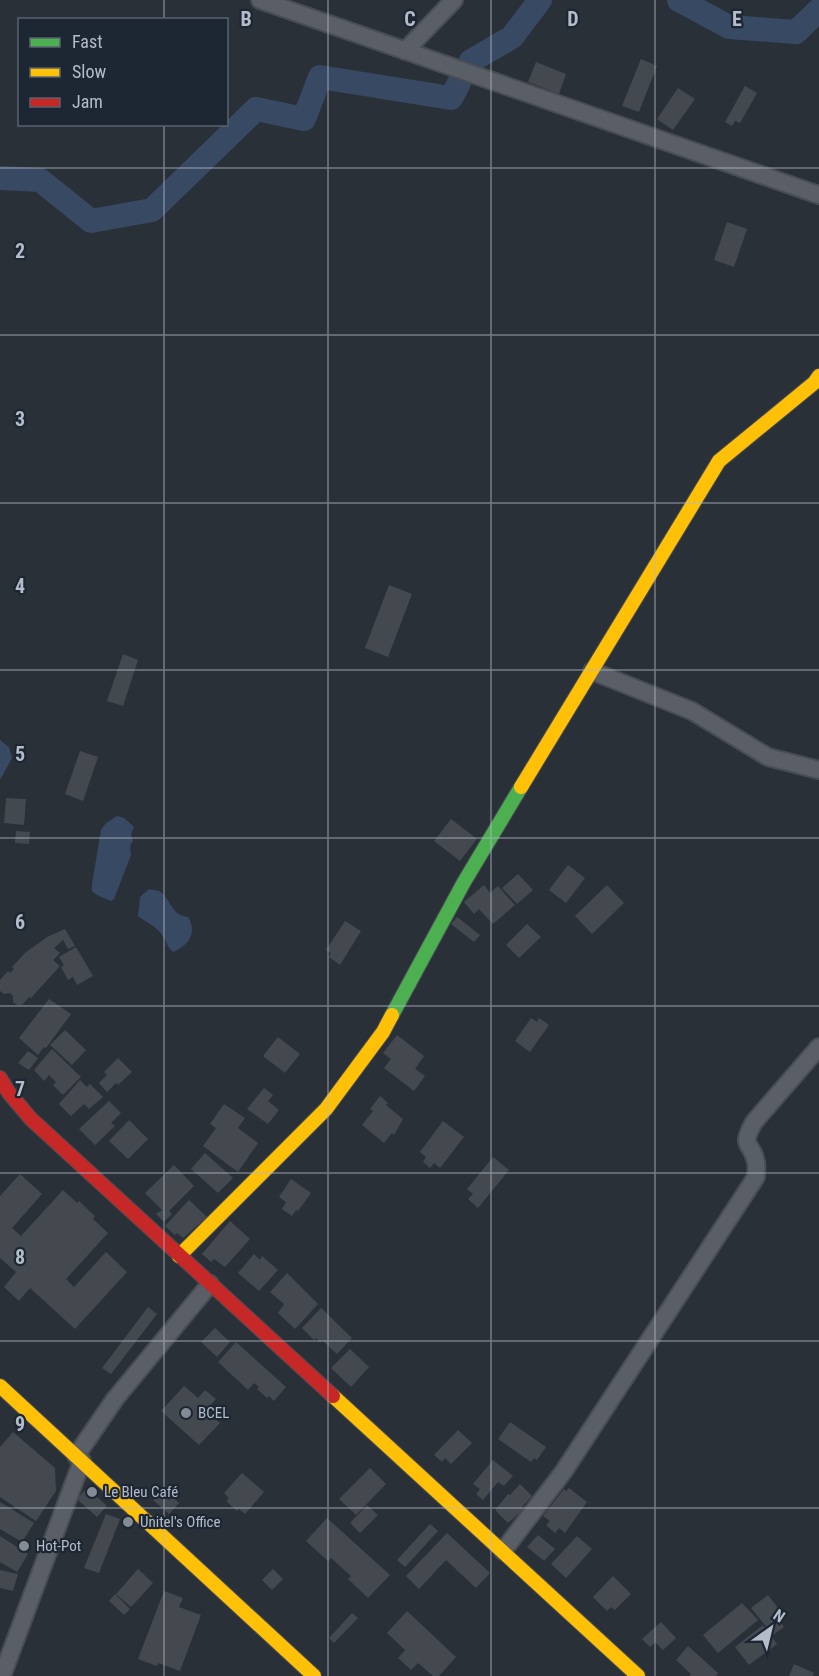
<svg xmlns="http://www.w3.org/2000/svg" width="819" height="1676" font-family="'Roboto Condensed',sans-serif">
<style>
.water{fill:#384963}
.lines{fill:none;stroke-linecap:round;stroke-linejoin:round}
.river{stroke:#384963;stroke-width:24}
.building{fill:#444950}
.street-casing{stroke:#484c53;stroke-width:20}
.fast-casing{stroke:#484c53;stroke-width:16}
.slow-casing{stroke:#484c53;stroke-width:16}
.jam-casing{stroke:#484c53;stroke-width:16}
.street{stroke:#5a5e66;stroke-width:16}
.fast{stroke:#4caf50;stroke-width:14}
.slow{stroke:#ffc107;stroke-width:14}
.jam{stroke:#c62828;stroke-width:14}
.grid{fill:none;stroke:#b4bcc9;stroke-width:1.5;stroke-opacity:0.55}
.poi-dot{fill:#848b96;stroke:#1d2633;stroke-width:2}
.labels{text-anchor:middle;stroke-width:4.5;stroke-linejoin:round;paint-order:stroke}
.poi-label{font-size:15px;fill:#b4bcc9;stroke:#1d2633;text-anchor:start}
.grid-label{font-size:20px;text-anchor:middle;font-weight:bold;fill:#b4bcc9;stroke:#1d2633;stroke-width:4.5;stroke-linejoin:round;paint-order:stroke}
</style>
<rect width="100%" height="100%" fill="#2a3038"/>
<g class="water">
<path d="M 0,740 L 9,747 L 12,758 L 0,780 Z"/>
<path d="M 117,816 L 124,818 L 134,827 L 131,834 L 133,841 L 130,846 L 131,855 L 114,899 L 111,901 L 97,895 L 92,891 L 92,884 L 101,830 L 106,823 Z"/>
<path d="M 149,889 C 152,890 156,890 159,891 C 171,898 171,916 188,917 C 198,933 188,946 173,952 C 167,947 167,942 162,935 C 157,927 146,922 138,916 L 140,897 Z"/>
</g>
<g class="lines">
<g class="river">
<path d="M 679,0 L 729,27 L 796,32 L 819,10"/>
<path d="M 471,61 L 512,37 L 540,0"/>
<path d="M 0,178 L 40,180 L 91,221 L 152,210 L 256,109 L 304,119 L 320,77 L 451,98 L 459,83"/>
</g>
</g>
<g class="building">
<path d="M 641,59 L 657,66 L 639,112 L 622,106 Z"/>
<path d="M 536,62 L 566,74 L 559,94 L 528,82 Z"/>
<path d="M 745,86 L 757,93 L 740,123 L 735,121 L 732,126 L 725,122 Z"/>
<path d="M 678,88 L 695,99 L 673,130 L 657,119 Z"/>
<path d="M 727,222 L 747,229 L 734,267 L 714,260 Z"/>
<path d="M 389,585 L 412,594 L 388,657 L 365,648 Z"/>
<path d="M 123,654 L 138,660 L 123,706 L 107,701 Z"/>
<path d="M 80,751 L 98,757 L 83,801 L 65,794 Z"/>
<path d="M 6,798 L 26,799 L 24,825 L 4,823 Z"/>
<path d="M 451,819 L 477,839 L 460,861 L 434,841 Z"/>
<path d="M 16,831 L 30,832 L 29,844 L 15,843 Z"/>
<path d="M 568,865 L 585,878 L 566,903 L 549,890 Z"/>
<path d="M 518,874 L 533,890 L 517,904 L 502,888 Z"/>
<path d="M 484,885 L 490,893 L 498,886 L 515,905 L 493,924 L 479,909 L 474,914 L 464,902 Z"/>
<path d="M 607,885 L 624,903 L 592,934 L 575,916 Z"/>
<path d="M 457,917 L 480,935 L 474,942 L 451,924 Z"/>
<path d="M 345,921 L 361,931 L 340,965 L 329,957 L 331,953 L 326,950 Z"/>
<path d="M 527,924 L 541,937 L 519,958 L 506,945 Z"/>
<path d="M 65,929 L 75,946 L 68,949 L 63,940 L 54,948 L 60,953 L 53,960 L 60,966 L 31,998 L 29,997 L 22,1005 L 17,1005 L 13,1002 L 13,996 L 10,993 L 4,994 L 0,991 L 0,980 L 8,971 L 10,973 L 14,969 L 12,967 L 25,953 L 47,937 Z"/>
<path d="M 76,947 L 93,976 L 77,985 L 73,977 L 68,980 L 61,967 L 64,965 L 59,957 Z"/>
<path d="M 49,999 L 71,1014 L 46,1048 L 44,1047 L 38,1055 L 19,1038 Z"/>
<path d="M 531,1018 L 537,1022 L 539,1018 L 549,1025 L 530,1052 L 515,1041 Z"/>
<path d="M 65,1030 L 86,1050 L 72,1065 L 50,1045 Z"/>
<path d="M 397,1035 L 424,1056 L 415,1069 L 425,1076 L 414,1091 L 384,1068 L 391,1059 L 383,1053 Z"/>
<path d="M 278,1037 L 300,1054 L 285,1073 L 263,1056 Z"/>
<path d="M 52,1049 L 81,1077 L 63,1095 L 53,1085 L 56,1082 L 49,1075 L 44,1081 L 34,1070 Z"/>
<path d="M 28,1051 L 38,1058 L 29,1070 L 18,1063 Z"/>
<path d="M 118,1058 L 132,1072 L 118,1085 L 116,1083 L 107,1092 L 99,1083 L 107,1075 L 104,1072 Z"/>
<path d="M 80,1080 L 87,1087 L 90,1084 L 103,1097 L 89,1109 L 84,1104 L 71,1116 L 59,1104 Z"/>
<path d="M 264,1088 L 273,1095 L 268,1101 L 279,1110 L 268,1124 L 247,1109 Z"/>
<path d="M 380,1096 L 388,1103 L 386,1105 L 403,1119 L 394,1135 L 392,1133 L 384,1143 L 362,1125 L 373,1111 L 370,1109 Z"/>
<path d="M 109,1101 L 121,1113 L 111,1123 L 115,1126 L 95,1145 L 79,1129 Z"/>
<path d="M 224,1104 L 245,1118 L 238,1128 L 258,1143 L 238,1172 L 203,1146 L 216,1128 L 210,1124 Z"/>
<path d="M 129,1120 L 148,1139 L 128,1159 L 109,1141 Z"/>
<path d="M 443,1121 L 464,1137 L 440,1168 L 434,1163 L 430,1168 L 423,1162 L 426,1157 L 420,1152 Z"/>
<path d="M 205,1153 L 233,1178 L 218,1193 L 191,1169 Z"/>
<path d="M 493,1157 L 509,1170 L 478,1208 L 468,1199 L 473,1194 L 467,1189 Z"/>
<path d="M 174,1165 L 194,1186 L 169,1211 L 172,1214 L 164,1222 L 156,1214 L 162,1210 L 145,1193 Z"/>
<path d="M 20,1174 L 42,1194 L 12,1228 L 21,1236 L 63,1190 L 77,1203 L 79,1201 L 95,1216 L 93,1219 L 108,1233 L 66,1279 L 74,1287 L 106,1252 L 127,1272 L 75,1329 L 30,1288 L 19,1301 L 4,1287 L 16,1272 L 0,1258 L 0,1196 Z"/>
<path d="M 291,1179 L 311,1193 L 298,1211 L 296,1210 L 292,1216 L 282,1209 L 286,1202 L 279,1197 Z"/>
<path d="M 189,1200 L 207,1217 L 183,1238 L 177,1233 L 175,1235 L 165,1226 Z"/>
<path d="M 230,1221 L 250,1239 L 225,1267 L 214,1259 L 211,1262 L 202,1254 Z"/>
<path d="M 254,1254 L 260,1260 L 262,1256 L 278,1270 L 259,1291 L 238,1273 Z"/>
<path d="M 287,1273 L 318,1304 L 295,1329 L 278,1313 L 284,1304 L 270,1292 Z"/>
<path d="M 148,1307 L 157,1314 L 111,1374 L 102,1368 Z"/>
<path d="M 321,1308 L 352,1338 L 337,1354 L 322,1340 L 320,1342 L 316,1338 L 314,1340 L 302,1328 Z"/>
<path d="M 215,1328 L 230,1342 L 217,1357 L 201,1342 Z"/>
<path d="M 236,1342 L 286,1387 L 274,1401 L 269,1396 L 267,1398 L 257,1389 L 259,1387 L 254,1383 L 248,1390 L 218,1362 Z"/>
<path d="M 350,1349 L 369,1367 L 351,1387 L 331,1368 Z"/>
<path d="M 184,1386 L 198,1398 L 205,1390 L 216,1399 L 208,1408 L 214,1414 L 212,1416 L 220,1423 L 199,1445 L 161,1411 Z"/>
<path d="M 510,1422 L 546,1447 L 537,1460 L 534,1458 L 531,1462 L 498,1439 Z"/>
<path d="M 458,1430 L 472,1443 L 451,1464 L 445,1458 L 442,1462 L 434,1455 Z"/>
<path d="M 13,1432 L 55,1468 L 56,1491 L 36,1521 L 0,1497 L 0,1447 Z"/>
<path d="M 493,1460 L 513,1476 L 504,1486 L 498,1482 L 483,1500 L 476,1494 L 480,1489 L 473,1484 Z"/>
<path d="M 370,1468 L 386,1484 L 356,1515 L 339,1499 Z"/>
<path d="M 242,1473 L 264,1492 L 245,1514 L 239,1509 L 237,1511 L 226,1501 L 229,1498 L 224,1493 Z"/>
<path d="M 520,1484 L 532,1496 L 522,1507 L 524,1509 L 508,1523 L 495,1510 L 508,1494 L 510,1495 Z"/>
<path d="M 87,1488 L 107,1506 L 97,1517 L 77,1499 Z"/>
<path d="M 569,1488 L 587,1502 L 565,1533 L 559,1528 L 555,1533 L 546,1525 L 550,1521 L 543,1516 L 564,1489 L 566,1491 Z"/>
<path d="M 164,1489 L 179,1503 L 169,1514 L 153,1500 Z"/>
<path d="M 0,1502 L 34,1523 L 22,1542 L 0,1529 Z"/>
<path d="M 367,1505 L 378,1515 L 360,1533 L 350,1523 Z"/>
<path d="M 106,1514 L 120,1519 L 99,1573 L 84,1568 Z"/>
<path d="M 327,1518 L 390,1575 L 368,1598 L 348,1579 L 351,1576 L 331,1558 L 328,1561 L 306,1541 Z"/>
<path d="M 430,1524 L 438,1531 L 405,1567 L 397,1560 Z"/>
<path d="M 447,1533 L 490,1573 L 476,1588 L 446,1560 L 419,1589 L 406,1576 Z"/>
<path d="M 538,1535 L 555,1549 L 544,1561 L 527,1547 Z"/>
<path d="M 0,1536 L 28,1554 L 17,1572 L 0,1562 Z"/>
<path d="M 577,1536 L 592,1549 L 566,1578 L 551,1564 Z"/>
<path d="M 138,1569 L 153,1583 L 131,1607 L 116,1594 Z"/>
<path d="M 273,1569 L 283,1579 L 272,1590 L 262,1580 Z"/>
<path d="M 0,1570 L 18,1574 L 13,1591 L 0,1588 Z"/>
<path d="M 613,1576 L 631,1594 L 615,1610 L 611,1607 L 607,1611 L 593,1597 Z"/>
<path d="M 164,1591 L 183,1598 L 179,1607 L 201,1615 L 180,1671 L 158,1663 L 157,1666 L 138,1659 Z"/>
<path d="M 115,1594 L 130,1609 L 124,1615 L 109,1601 Z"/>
<path d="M 768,1595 L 785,1617 L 779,1621 L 784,1627 L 773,1635 L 751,1608 Z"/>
<path d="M 742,1603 L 758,1620 L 718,1653 L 703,1635 Z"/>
<path d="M 407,1611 L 456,1657 L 439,1676 L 433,1676 L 418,1663 L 411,1670 L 398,1658 L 405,1650 L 387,1633 Z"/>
<path d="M 352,1613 L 358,1618 L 334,1643 L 329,1638 Z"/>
<path d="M 661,1622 L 676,1638 L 663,1650 L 655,1642 L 650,1647 L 642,1639 Z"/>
<path d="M 763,1625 L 777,1644 L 749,1665 L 735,1647 Z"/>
<path d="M 688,1646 L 718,1673 L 716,1676 L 689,1676 L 691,1674 L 676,1660 Z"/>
<path d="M 794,1664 L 814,1673 L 813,1676 L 789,1676 Z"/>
</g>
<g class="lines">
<g class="street-casing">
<g id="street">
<path d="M 260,0 L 819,195"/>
<path d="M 405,51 L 454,0"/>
<path d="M 592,671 L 692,711 L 768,757 L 819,770"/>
<path d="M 76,1456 L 115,1399 L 210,1284"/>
<path d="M 503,1551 L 564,1471 L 756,1177 C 756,1172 757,1167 756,1162 C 752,1141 739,1149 754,1122 L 819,1047"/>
<path d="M 2,1676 L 82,1461"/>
</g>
</g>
<g class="fast-casing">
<path id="fast" d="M 392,1015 L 464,882 L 521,787"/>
</g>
<g class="slow-casing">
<g id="slow">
<path d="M 521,787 L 719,461 L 814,383 L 819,376"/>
<path d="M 179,1256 L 326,1109 L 383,1032 L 392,1015"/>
<path d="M 0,1386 L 314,1676"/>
<path d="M 333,1396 L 638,1676"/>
</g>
</g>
<g class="jam-casing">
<path id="jam" d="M 0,1078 L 9,1093 L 31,1119 L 333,1396"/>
</g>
<use href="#street" class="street"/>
<use href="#fast" class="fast"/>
<use href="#slow" class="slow"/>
<use href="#jam" class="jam"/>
</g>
<path class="grid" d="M 164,0 L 164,20M 328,0 L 328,1676M 491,0 L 491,1676M 655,0 L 655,1676M 164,124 L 164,1676M 0,168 L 819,168M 0,335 L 819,335M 0,503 L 819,503M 0,670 L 819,670M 0,838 L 819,838M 0,1006 L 819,1006M 0,1173 L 819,1173M 0,1341 L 819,1341M 0,1508 L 819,1508"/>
<g class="poi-dot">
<circle cx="186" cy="1413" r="6"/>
<circle cx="92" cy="1492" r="6"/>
<circle cx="128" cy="1522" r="6"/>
<circle cx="24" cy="1546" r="6"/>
</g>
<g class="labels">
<g class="poi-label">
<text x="198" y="1418">BCEL</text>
<text x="104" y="1497">Le Bleu Café</text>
<text x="140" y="1527">Unitel's Office</text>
<text x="36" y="1551">Hot-Pot</text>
</g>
</g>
<g class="grid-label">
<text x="246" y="26">B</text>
<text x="410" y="26">C</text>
<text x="573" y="26">D</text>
<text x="737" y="26">E</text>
<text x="20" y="258">2</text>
<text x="20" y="426">3</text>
<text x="20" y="593">4</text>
<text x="20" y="761">5</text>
<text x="20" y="929">6</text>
<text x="20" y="1096">7</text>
<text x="20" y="1264">8</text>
<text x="20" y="1431">9</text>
</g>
<rect x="18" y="18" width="210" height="108" fill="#1d2633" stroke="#59626f" stroke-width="1.5"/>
<rect x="30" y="38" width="30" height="9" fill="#4caf50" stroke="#59626f" stroke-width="1.5"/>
<text x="72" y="48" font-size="18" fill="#b4bcc9">Fast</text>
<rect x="30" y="68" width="30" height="9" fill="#ffc107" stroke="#59626f" stroke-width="1.5"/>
<text x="72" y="78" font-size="18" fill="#b4bcc9">Slow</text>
<rect x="30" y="98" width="30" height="9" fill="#c62828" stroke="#59626f" stroke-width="1.5"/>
<text x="72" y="108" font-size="18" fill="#b4bcc9">Jam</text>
<g transform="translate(771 1628) rotate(34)" stroke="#1d2633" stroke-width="4.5" paint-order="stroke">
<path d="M0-4.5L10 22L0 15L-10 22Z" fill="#b4bcc9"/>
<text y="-9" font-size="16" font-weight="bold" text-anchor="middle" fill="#b4bcc9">N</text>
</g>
</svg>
